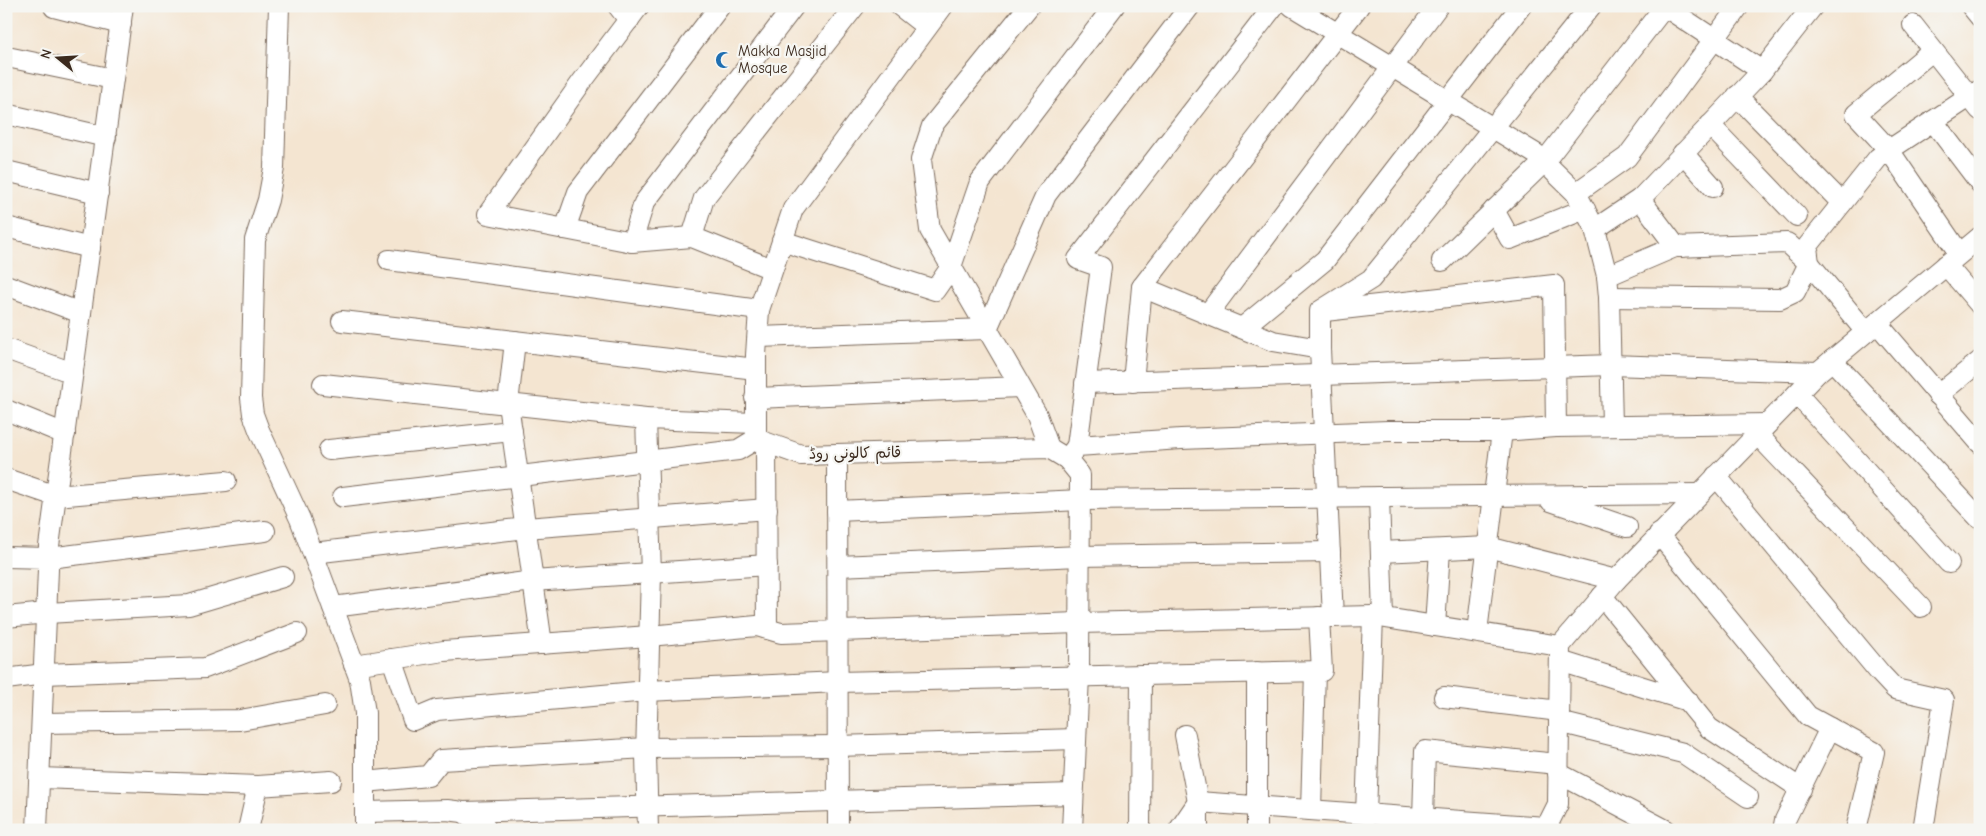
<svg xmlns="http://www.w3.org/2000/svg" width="1986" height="836" font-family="'Comic Neue','Playpen Sans Arabic',sans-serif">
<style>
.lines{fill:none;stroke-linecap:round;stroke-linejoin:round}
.minor-casing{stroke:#7c6b5d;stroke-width:22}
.minor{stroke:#fff;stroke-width:20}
.labels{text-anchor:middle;stroke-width:4.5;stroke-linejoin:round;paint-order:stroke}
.poi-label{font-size:15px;fill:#3b2a1e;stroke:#f6f6f2;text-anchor:start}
.street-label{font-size:15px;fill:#3b2a1e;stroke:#f6f6f2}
</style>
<rect width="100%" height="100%" fill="#f6f6f2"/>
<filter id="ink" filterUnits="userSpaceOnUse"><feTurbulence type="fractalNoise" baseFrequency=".02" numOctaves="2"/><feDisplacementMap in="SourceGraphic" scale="10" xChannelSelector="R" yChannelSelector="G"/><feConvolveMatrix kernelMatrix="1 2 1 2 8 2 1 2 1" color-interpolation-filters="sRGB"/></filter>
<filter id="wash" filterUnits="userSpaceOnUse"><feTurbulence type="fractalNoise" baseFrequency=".0096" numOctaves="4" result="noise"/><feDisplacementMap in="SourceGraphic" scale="20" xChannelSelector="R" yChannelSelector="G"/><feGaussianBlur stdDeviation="1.12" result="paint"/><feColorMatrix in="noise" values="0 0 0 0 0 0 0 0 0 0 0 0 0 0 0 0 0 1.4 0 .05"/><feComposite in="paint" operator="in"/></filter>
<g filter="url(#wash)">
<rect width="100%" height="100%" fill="#f4e5d1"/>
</g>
<g filter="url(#ink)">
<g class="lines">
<g class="minor-casing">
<g id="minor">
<path d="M 279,6 L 274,168 L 268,200 L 255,240 L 251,398 L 253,414 L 259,430 L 300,519 L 360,680 L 365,713 L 365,830"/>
<path d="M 618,6 L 629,20"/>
<path d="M 639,6 L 581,83 L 488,214 L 632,242 L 692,237 L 772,269"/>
<path d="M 900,6 L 927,27"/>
<path d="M 943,6 L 793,209 L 759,310 L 756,355 L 756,439 L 801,455 L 1049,448 L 1067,459 L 1080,475 L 1079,676 L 1072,830"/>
<path d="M 1029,6 L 932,126 L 921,160 L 930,230 L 1037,415 L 1049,448"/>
<path d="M 1292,6 L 1536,154 L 1576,193 L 1595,229 L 1607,276 L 1609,297 L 1612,426"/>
<path d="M 1664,6 L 1762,71"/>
<path d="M 1971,6 L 1980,17"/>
<path d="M 54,7 L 121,24"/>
<path d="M 1913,25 L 1980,110"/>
<path d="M 1932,51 L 1856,114 L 1889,150 L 1959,253"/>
<path d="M 7,57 L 113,79"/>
<path d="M 1737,96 L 1842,203"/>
<path d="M 6,114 L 106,137"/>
<path d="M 1933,121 L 1980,183"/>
<path d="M 1710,125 L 1797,216"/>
<path d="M 1683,153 L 1713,187"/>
<path d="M 6,171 L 98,193"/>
<path d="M 1576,193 L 1627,157 L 1739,6"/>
<path d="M 1640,199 L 1674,244 L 1681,247"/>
<path d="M 1494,210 L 1510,239 L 1585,209"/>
<path d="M 6,227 L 90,248"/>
<path d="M 565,229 L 578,192 L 720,6"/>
<path d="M 1595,229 L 1640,199 L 1762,71 L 1813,6"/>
<path d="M 692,237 L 704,198 L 855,6"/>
<path d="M 782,241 L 935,290 L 951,267 L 980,182 L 1114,6"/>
<path d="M 632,242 L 644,203 L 794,6"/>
<path d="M 389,260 L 759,310"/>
<path d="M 1442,261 L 1544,162 L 1665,6"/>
<path d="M 1946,265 L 1980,305"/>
<path d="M 1607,276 L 1675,247 L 1787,243 L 1809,263 L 1866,332"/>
<path d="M 6,285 L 81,313"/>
<path d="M 1142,287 L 1273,341 L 1320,349 L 1333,617"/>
<path d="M 1609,297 L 1780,299 L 1795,292 L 1809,263 L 1807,247 L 1878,158 L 1889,150 L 1980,90"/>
<path d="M 1325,311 L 1554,285 L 1556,427"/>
<path d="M 1208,314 L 1438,6"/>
<path d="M 342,321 L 756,369"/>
<path d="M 1877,323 L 1980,443"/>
<path d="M 1242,328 L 1325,260 L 1521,6"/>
<path d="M 758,337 L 987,329 L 1046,195 L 1190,6"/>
<path d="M 515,341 L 508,404 L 542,644"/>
<path d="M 6,349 L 73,373"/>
<path d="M 1320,349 L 1320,311 L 1371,279 L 1591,6"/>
<path d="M 1832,360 L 1979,518"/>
<path d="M 1133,382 L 1142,287 L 1359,6"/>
<path d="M 1085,383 L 1611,365 L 1818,372"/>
<path d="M 323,384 L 646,419 L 755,423"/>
<path d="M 1797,394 L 1949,563"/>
<path d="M 1938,395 L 1980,361"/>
<path d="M 755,398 L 1020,387"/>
<path d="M 6,410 L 65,434"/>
<path d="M 646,419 L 651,574 L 646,755 L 648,830"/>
<path d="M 1757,434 L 1921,607"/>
<path d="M 766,443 L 767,629"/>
<path d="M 1077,446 L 1101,267 L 1078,259 L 1274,6"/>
<path d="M 329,450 L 512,431"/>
<path d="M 837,454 L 838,830"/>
<path d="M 1067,459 L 1077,446 L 1181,439 L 1388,431 L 1502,431 L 1556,427 L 1767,424"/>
<path d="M 1716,476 L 1880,673 L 1895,689 L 1944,700 L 1923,830"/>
<path d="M 6,479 L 56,496 L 226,481"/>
<path d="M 343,497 L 738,450 L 756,439"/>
<path d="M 1379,497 L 1383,617"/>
<path d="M 1551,501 L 1627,527"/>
<path d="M 837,511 L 1081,500 L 1698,494"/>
<path d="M 1659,534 L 1808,716 L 1874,752 L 1856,830"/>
<path d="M 1381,552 L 1488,547 L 1616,580"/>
<path d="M 313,553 L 526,528 L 767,509"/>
<path d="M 6,557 L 49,558 L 265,531"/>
<path d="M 838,566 L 1080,556 L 1330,552"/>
<path d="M 1602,596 L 1709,728 L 1801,789"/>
<path d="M 333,607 L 533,581 L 767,565"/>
<path d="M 6,617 L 47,613 L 189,605 L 283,577"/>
<path d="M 1435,626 L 1440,550"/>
<path d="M 1477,632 L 1502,431"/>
<path d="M 392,659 L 413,720 L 437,710 L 647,691 L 838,682 L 1322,671 L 1319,617"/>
<path d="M 1560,661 L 1688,701"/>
<path d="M 354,665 L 444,651 L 649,636 L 757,626 L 781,633 L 1079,623 L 1373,616 L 1560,646"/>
<path d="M 1257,672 L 1257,830"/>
<path d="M 6,679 L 44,674 L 205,668 L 297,633"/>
<path d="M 1444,697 L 1559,711"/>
<path d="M 1559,722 L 1683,753 L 1748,797"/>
<path d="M 42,723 L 240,720 L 325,705"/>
<path d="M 1185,735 L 1198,802 L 1198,830"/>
<path d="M 1558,773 L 1666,830"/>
<path d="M 40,778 L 258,786 L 331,781"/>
<path d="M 365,782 L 428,776 L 441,760 L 646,748 L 837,746 L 1076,739"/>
<path d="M 1311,810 L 1315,671"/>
<path d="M 365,812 L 447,810 L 463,812 L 484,826 L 487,830"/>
<path d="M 463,812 L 1073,794"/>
<path d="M 1366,814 L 1373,616"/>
<path d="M 1423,818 L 1425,751 L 1558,764"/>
<path d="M 37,830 L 49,546 L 123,6"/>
<path d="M 248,830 L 258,786"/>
<path d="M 1140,830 L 1141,675"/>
<path d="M 1179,830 L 1198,802 L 1546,827 L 1551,830"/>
<path d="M 1545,830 L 1558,804 L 1560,646 L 1616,580 L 1818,372 L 1980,237"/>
<path d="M 1783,830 L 1785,820 L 1830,728"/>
</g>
</g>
<use href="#minor" class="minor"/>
</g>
</g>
<defs>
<g id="mosque-bare" transform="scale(1.35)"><path d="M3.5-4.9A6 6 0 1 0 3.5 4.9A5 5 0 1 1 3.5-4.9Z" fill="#1f6fb2" stroke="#f6f6f2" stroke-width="2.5" paint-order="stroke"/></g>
</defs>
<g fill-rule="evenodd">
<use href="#mosque-bare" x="724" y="60"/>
</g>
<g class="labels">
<g class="poi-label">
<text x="738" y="56">Makka Masjid<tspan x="738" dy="17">Mosque</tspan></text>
</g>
<g class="street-label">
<text transform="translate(855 453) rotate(-1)" y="5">قائم کالونی روڈ</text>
</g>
</g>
<rect width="1986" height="836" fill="none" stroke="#f6f6f2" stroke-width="25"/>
<g transform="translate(58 58) rotate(288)" stroke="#f6f6f2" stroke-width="4" paint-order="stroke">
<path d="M0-4L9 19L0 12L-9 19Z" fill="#3b2a1e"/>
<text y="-8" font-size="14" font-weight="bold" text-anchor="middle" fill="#3b2a1e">N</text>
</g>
</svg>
